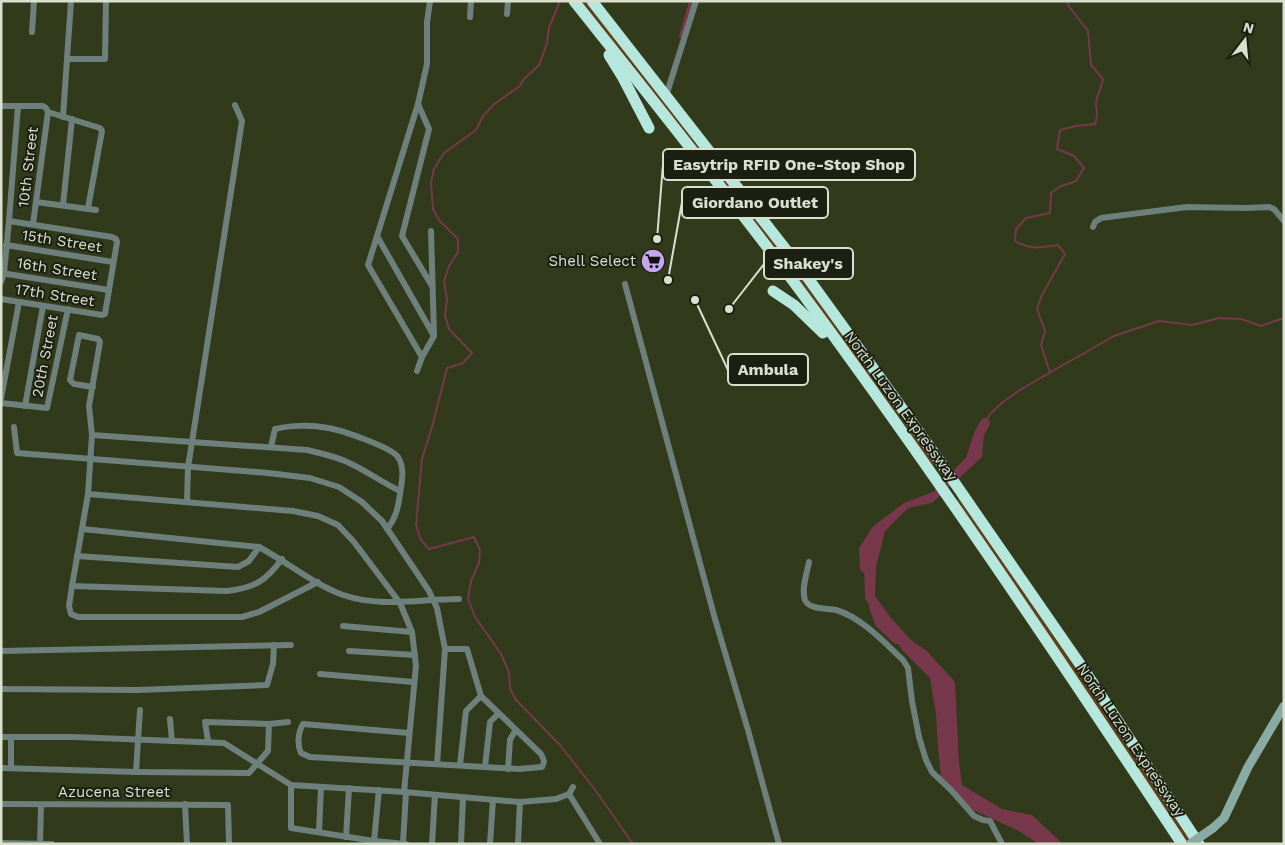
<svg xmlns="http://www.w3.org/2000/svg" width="1285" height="845" font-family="'Work Sans',sans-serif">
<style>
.green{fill:#623d19}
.water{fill:#78384b}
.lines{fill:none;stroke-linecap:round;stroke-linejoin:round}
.stream{stroke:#78384b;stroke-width:2}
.canal{stroke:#78384b;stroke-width:5.5}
.river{stroke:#78384b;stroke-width:10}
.street{stroke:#6d807c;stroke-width:6}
.secondary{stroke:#8aaaa4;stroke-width:9}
.highway{stroke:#b5e7dd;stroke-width:11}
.secondary-bridge{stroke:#8aaaa4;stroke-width:9}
.labels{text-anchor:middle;stroke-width:4;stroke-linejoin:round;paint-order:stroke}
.street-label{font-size:15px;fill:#d9e0cd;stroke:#1b2012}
.poi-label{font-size:15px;fill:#d9e0cd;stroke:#1b2012;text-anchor:end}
.leader{fill:none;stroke:#d9e0cd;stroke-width:2}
.callout-dot{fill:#d9e0cd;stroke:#1b2012;stroke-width:2}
.callout{fill:#1b2012;stroke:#d9e0cd;stroke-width:2}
.callout-label{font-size:16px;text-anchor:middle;font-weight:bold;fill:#d9e0cd}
</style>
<rect width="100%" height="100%" fill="#313a1b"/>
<g class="green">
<path d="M 581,1 L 588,1 L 751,208 L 935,463 L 931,467 L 904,424 L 789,267 Z"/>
<path d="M 960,498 L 1194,844 L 1188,844 L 956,500 Z"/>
</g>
<path class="water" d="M 985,423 L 982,457 L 932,503 L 908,508 L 885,531 L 876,567 L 875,596 L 891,618 L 911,640 L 927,651 L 955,682 L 959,762 L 962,785 L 1002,809 L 1032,815 L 1063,844 L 1039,844 L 1017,830 L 971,809 L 942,785 L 938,749 L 936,714 L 930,678 L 903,651 L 865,599 L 864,557 L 875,525 L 904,503 L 933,492 L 978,445 Z"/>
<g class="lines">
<g class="stream">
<path d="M 560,1 L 549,28 L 547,43 L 539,65 L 523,80 L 520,86 L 494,104 L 483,116 L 476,130 L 444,153 L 434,169 L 431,183 L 433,209 L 439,220 L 458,239 L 458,252 L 449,266 L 444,281 L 447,300 L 445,315 L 449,329 L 472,353 L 463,363 L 447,368 L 432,427 L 422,459 L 416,525 L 421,540 L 429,549 L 474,537 L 480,550 L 479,563 L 471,581 L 468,599 L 475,617 L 501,654 L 509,672 L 510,689 L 516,700 L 560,745 L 596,791 L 633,844"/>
<path d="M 1050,373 L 1041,345 L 1045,331 L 1037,309 L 1042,295 L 1065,254 L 1058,245 C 1040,248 1031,250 1015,241 L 1016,229 L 1026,218 L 1050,213 L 1051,193 L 1059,187 L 1076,181 L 1084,168 L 1074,156 L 1057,149 L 1060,130 L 1076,126 L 1095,124 C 1099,113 1096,113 1096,103 C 1096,99 1102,85 1103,79 L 1091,65 L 1088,31 L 1068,5 L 1069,1"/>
<path d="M 985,423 L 990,414 L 1003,402 L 1023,388 L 1114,336 L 1159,321 L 1192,325 L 1219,318 L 1241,319 L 1261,326 L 1284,318"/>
</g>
<path class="canal" d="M 682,36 L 692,1"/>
<g class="river">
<path d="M 970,461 L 979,434 L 985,423"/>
<path d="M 865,568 L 864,550 L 876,531"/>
<path d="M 874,607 L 880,623 L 897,639"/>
</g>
<g class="street">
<path d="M 507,14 L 508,1"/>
<path d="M 470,17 L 471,1"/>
<path d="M 32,32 L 34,1"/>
<path d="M 67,59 L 105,59 L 106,1"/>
<path d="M 666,96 L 696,1"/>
<path d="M 418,104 L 429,129 L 402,236 L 432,286"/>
<path d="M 1,106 L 43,106 L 46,108 L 48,112"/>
<path d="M 48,112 L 100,128 L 102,131 L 88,208"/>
<path d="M 63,117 L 71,1"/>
<path d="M 36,202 L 96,210"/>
<path d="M 63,205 L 72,119"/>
<path d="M 33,224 L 48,112"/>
<path d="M 1093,227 L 1095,222 L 1101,218 L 1187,207 L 1245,208 L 1269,207 L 1274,209 L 1284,221"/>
<path d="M 431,231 L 434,335"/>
<path d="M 377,236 L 434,336 L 422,357 L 417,371"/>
<path d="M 6,245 L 113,262"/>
<path d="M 1,273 L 109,290"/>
<path d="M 1,282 L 4,273 L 9,221 L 18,106"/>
<path d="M 625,284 L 715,619 L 748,730 L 779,844"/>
<path d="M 1,299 L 102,315 L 105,314 L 117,242 L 116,239 L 112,237 L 9,221"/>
<path d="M 422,357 L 368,265 L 418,104 L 427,64 L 427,22 L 430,1"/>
<path d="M 93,387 L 74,384 L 70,380 L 79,335 L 98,339 L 100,342 L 89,406 L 92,435 L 88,494 L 72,586 L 69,606 L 71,614 L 78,617 L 242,617 L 259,612 L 318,582"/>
<path d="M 1,399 L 19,302"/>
<path d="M 1,403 L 47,408 L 68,309"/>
<path d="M 25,406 L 43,306"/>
<path d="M 14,427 L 17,453 L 268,473 L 310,478 L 339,487 L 362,502 L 382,521 L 429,591 L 437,608 L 445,649 L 437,764"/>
<path d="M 92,435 L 307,450 C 320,453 333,456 345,461 C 364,469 381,482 400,491"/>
<path d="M 271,447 L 275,429 C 291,425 312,425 328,428 C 341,430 391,447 398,457 C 405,468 402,481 400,494 C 398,508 396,518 387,529"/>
<path d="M 88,494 L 293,511 L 318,516 L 338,525 L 354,542 L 400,603 L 412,632 L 416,666 L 404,792"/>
<path d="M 187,501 L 188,467 L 192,442 L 242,121 L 235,105"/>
<path d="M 82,529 L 259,547 C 287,562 313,584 343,595 C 381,608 420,599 459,599"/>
<path d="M 77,556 L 238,567 L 249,561 L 259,547"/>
<path d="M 809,562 C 807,573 801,589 805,600 C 809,610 827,608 836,610 C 861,617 885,643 903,660 L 908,668 L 912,701 L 919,737 L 926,760 L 932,772 L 951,790 L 974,816 L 983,820 L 990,821 L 1002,844"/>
<path d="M 72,586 L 227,591 C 254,588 266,581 282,559"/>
<path d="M 343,626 L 412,632"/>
<path d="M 1,651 L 291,645"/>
<path d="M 349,651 L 415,655"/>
<path d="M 320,674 L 413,682"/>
<path d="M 1,689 L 138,690 L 267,685 L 273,664 L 274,645"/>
<path d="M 170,719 L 172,741"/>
<path d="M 409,733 L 303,724 C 298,732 297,745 301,753 L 310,757 L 519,769 L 542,767 C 545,762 544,760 541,754 L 481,696 L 467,649 L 445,649"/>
<path d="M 1,737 L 74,737 L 224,743 L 291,785 L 404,792 L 520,802 L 556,799 L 569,794 L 573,787"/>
<path d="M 208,741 L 205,722 L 269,724"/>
<path d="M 460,765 L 466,711 L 481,696"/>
<path d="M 485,767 L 490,722 L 498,714"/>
<path d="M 1,768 L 136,772 L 249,773 L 268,751 L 269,724 L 288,722"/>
<path d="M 11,768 L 11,737"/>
<path d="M 508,769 L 510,740 L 515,731"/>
<path d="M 136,772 L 140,710"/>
<path d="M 291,785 L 291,828 L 374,841 L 406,844"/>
<path d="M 569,794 L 600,844"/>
<path d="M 1,804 L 228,805 L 229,844"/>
<path d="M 185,804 L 187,844"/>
<path d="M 319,832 L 321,787"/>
<path d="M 346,837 L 349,788"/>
<path d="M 374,841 L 379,790"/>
<path d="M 1,843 L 52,844"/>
<path d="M 403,843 L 406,792"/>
<path d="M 40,844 L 41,805"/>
<path d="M 432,844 L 435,795"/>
<path d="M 461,844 L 463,798"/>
<path d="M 490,844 L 493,800"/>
<path d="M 518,844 L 520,802"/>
</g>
<path class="secondary" d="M 1213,828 L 1224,818 L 1248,767 L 1284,706"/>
<g class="highway">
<path d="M 574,1 C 649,95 724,189 796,285 C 931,467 1057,655 1182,844"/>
<path d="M 592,1 L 805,274 L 886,386 L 941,463 L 1086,673 L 1199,844"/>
<path d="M 609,55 L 622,76 L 649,128"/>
<path d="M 773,291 L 794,305 L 823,333"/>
</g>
<path class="secondary-bridge" d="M 1190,844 L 1213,828"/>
</g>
<defs>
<g id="supermarket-disc" transform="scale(1.25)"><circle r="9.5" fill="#c5a7f1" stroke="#1b2012"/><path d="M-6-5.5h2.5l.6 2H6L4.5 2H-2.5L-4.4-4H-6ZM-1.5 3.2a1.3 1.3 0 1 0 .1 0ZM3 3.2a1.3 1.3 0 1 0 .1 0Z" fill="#111"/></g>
</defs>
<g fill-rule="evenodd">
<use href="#supermarket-disc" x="653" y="261"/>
</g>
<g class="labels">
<g class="street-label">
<text transform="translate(28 167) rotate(-83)" y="5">10th Street</text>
<text transform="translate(62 241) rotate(9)" y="5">15th Street</text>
<text transform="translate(57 269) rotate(9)" y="5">16th Street</text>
<text transform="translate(55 295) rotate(9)" y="5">17th Street</text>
<text transform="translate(45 356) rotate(-79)" y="5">20th Street</text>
<text transform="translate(901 406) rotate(54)" y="5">North Luzon Expressway</text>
<text transform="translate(1131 740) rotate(56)" y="5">North Luzon Expressway</text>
<text x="114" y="797">Azucena Street</text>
</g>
<g class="poi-label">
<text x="636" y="266">Shell Select</text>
</g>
</g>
<path class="leader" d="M657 239L663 164M668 280L682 202M729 309L764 264M695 300L728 370"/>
<g class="callout-dot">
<circle cx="657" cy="239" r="5"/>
<circle cx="668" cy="280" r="5"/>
<circle cx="729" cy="309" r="5"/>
<circle cx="695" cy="300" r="5"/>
</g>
<g class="callout">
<rect x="663" y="149" width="252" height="31" rx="5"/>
<rect x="682" y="187" width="146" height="31" rx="5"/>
<rect x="764" y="248" width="89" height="31" rx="5"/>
<rect x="728" y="354" width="80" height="31" rx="5"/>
</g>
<g class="callout-label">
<text x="789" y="170">Easytrip RFID One-Stop Shop</text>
<text x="755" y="208">Giordano Outlet</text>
<text x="808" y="269">Shakey's</text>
<text x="768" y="375">Ambula</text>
</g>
<rect width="1285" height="845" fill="none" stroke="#d9e0cd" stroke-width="5"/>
<g transform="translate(1245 40) rotate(16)" stroke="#1b2012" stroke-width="4" paint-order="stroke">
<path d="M0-4L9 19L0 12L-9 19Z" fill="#d9e0cd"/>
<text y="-8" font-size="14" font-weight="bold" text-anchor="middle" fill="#d9e0cd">N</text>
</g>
</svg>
